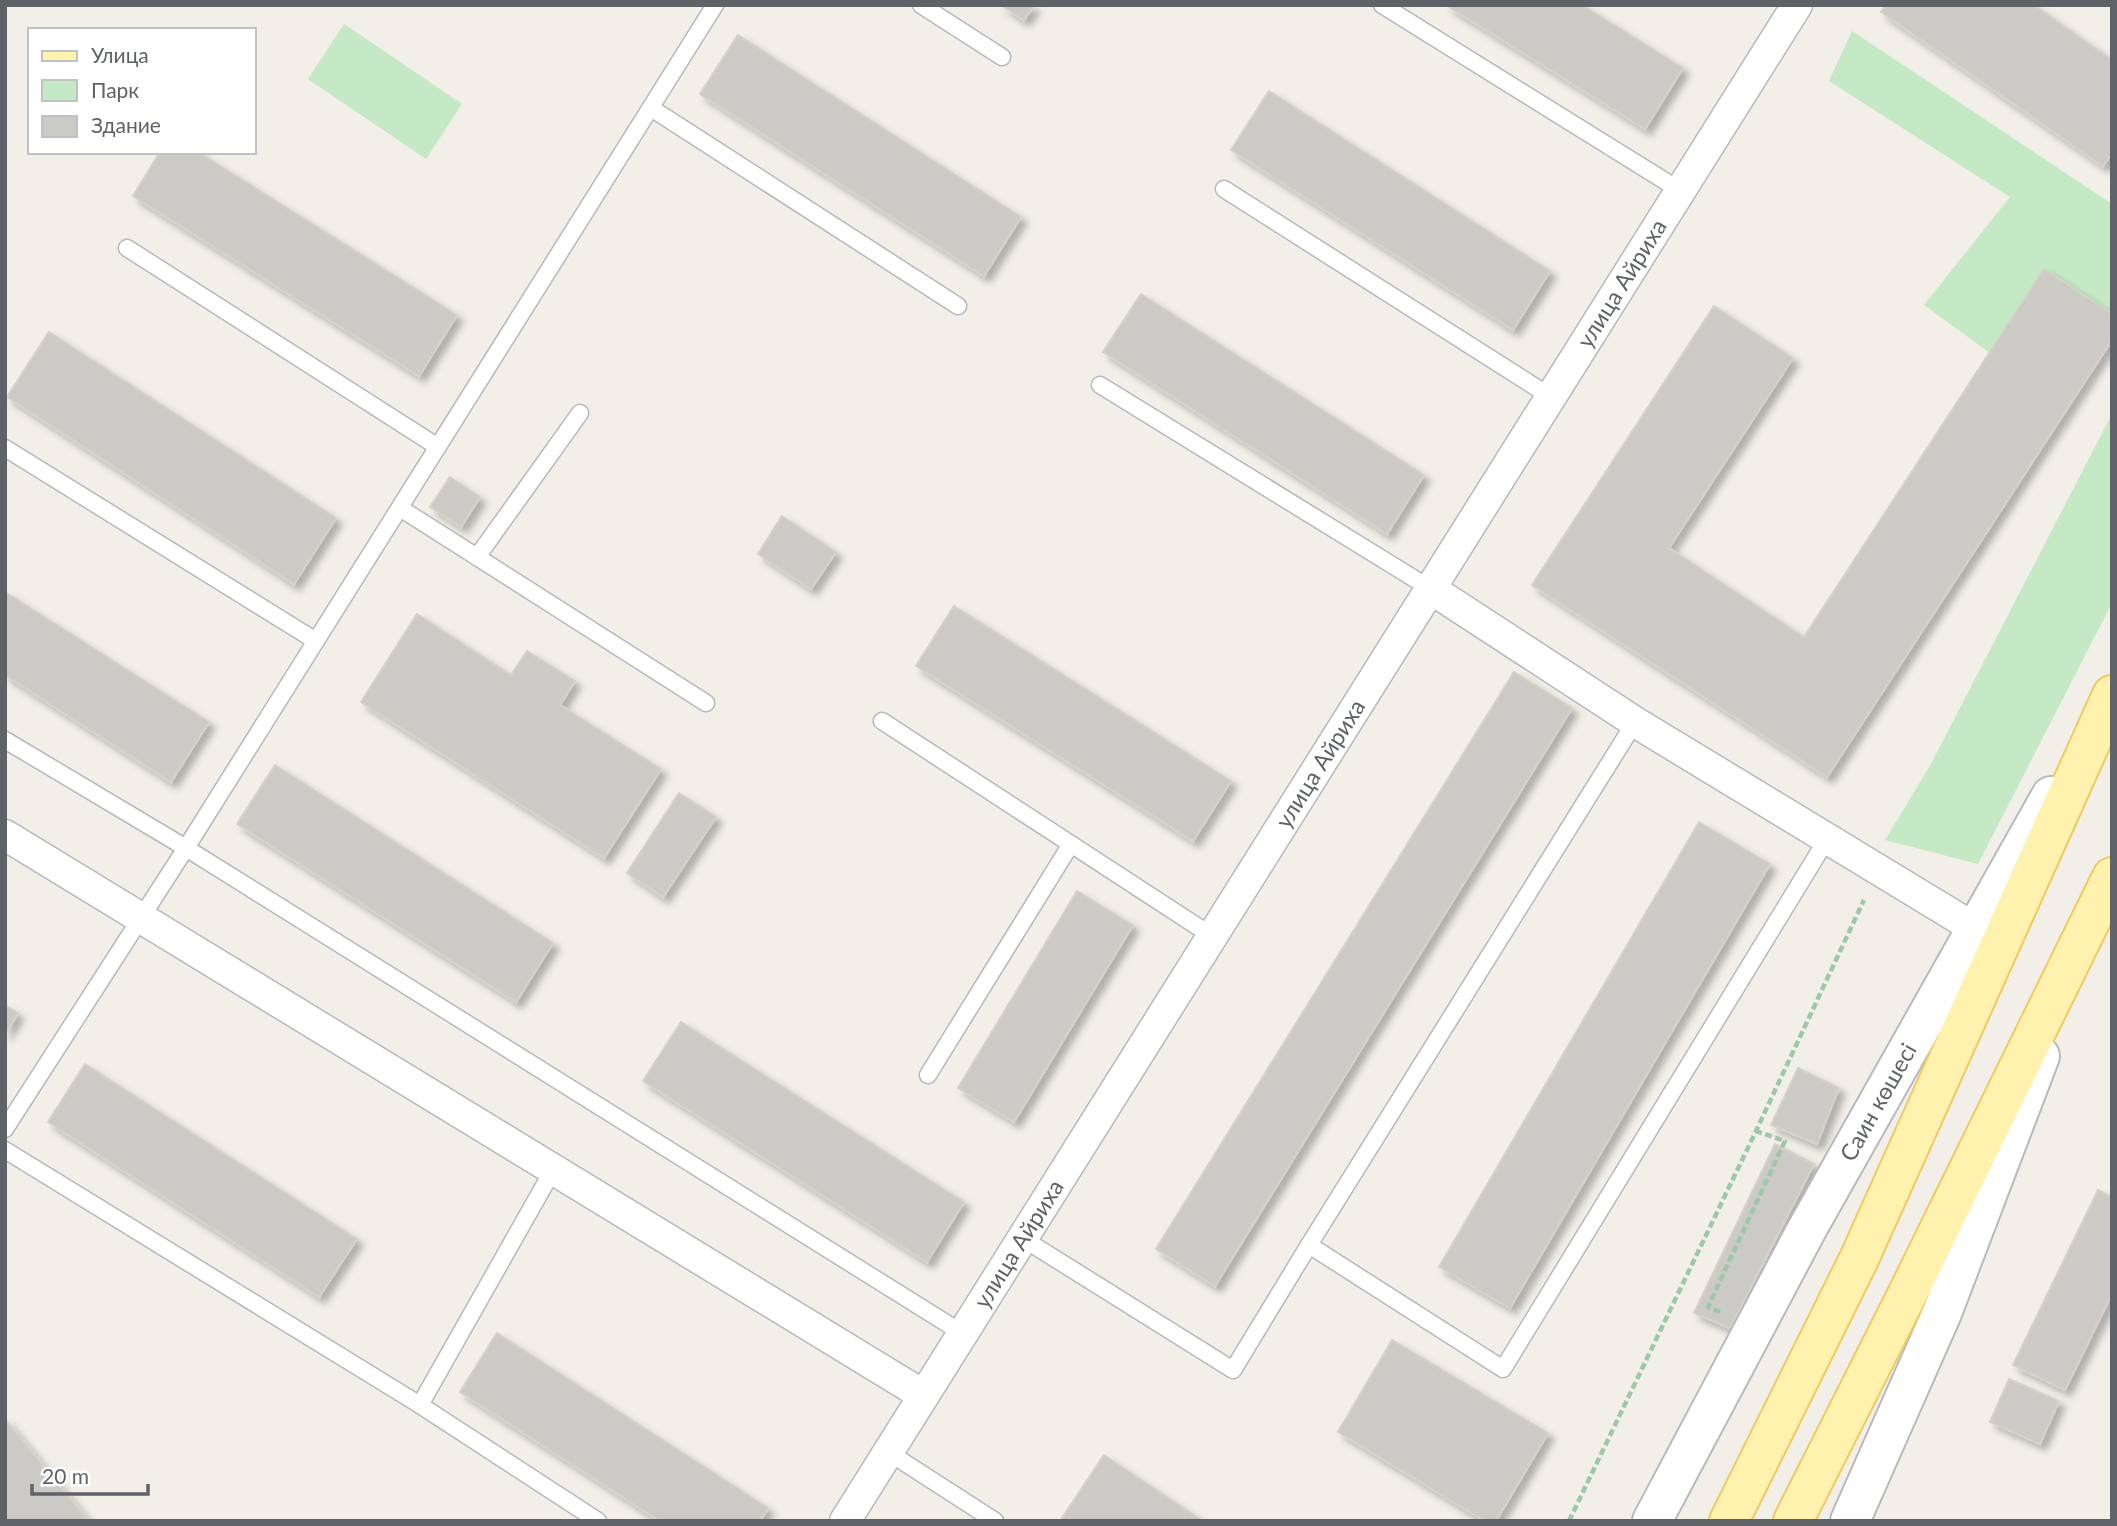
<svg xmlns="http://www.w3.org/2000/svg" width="2117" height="1526" font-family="Lato,sans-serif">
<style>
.green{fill:#c5e8c5}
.building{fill:#cccac5;stroke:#d6d1c6;stroke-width:2;filter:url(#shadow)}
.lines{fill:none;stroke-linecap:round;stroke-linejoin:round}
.lane-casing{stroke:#b5b8bc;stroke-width:19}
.street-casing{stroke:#b5b8bc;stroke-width:33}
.secondary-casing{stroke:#b6babf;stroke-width:42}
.primary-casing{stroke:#f2c960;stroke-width:42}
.path{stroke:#9cc7a9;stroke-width:4.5;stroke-dasharray:7 3.5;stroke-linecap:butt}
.lane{stroke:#fff;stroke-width:16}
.street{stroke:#fff;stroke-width:30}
.secondary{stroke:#fff;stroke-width:38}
.primary{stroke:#fff2af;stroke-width:38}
.labels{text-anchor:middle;stroke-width:6;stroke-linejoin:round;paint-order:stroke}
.street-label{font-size:23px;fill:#5f6368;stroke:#fff}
</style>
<defs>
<filter id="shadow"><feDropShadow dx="6" dy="6" stdDeviation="3.5" flood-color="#0004"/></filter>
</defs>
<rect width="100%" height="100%" fill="#f1efe8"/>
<g class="green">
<path d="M 344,24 L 462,104 L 426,159 L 308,79 Z"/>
<path d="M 1852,31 L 2112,204 L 2112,314 L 2044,269 L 1990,353 L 1924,305 L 2010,197 L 1829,81 Z"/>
<path d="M 2112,414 L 2112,603 L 1978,864 L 1885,840 L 1931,764 Z"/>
</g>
<g class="building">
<path d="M 1001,5 L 1034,5 L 1024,20 Z"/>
<path d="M 1446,5 L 1582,5 L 1683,68 L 1645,129 Z"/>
<path d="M 1886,5 L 2034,5 L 2112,60 L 2112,153 L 2103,166 L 1881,12 Z"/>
<path d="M 738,35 L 1021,217 L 984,276 L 700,94 Z"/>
<path d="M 1269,91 L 1550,271 L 1513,330 L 1231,150 Z"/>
<path d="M 160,152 L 198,152 L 457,315 L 419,376 L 133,196 Z"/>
<path d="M 2044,269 L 2112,314 L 2112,340 L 1827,777 L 1532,585 L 1714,306 L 1793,358 L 1669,548 L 1804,637 Z"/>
<path d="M 1141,294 L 1424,475 L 1387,534 L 1103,352 Z"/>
<path d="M 49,332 L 336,518 L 294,584 L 7,397 Z"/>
<path d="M 450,477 L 480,497 L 461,527 L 430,507 Z"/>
<path d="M 782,516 L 836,552 L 811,589 L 758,554 Z"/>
<path d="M 5,592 L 209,722 L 171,782 L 5,675 Z"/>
<path d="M 954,606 L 1231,781 L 1193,841 L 916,666 Z"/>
<path d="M 417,614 L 511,675 L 527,651 L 575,681 L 560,705 L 661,769 L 604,858 L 361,702 Z"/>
<path d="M 1514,672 L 1572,708 L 1215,1286 L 1156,1249 Z"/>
<path d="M 275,765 L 553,943 L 516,1002 L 237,824 Z"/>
<path d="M 679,793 L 716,817 L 663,897 L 627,873 Z"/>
<path d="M 1699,822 L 1770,864 L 1510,1308 L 1439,1267 Z"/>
<path d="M 1077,891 L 1133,925 L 1014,1122 L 958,1088 Z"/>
<path d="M 5,1005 L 18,1013 L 5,1034 Z"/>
<path d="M 681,1022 L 964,1202 L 927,1262 L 643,1081 Z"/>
<path d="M 85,1064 L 357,1239 L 319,1297 L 48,1122 Z"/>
<path d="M 1798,1068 L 1839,1088 L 1817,1144 L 1771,1125 Z"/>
<path d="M 1775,1144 L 1814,1164 L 1730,1328 L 1694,1313 Z"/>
<path d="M 2098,1190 L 2112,1197 L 2112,1294 L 2065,1390 L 2013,1365 Z"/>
<path d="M 497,1333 L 768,1508 L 760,1521 L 660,1521 L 460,1392 Z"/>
<path d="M 1392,1340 L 1548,1433 L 1496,1521 L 1485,1521 L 1338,1432 Z"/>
<path d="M 2009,1379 L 2059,1401 L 2040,1444 L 1990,1422 Z"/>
<path d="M 5,1419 L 89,1521 L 5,1521 Z"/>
<path d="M 1104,1455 L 1203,1521 L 1060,1521 Z"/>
</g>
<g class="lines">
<g class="lane-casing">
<g id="lane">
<path d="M 921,5 L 1002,57"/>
<path d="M 1382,5 L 1681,191"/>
<path d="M 651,108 L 958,306"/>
<path d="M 1224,189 L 1551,397"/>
<path d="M 127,248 L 438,447"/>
<path d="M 1100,385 L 1431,589"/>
<path d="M 5,448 L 316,641"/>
<path d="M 400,508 L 706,703"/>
<path d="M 477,557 L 580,413"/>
<path d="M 882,721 L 1212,936"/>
<path d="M 5,740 L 186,848 L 962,1333"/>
<path d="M 928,1075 L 1071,844"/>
<path d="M 5,1129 L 186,848 L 715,5"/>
<path d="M 5,1150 L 420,1405 L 598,1521"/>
<path d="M 1022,1238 L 1233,1370 L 1309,1245 L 1503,1369 L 1827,839"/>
<path d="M 1309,1245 L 1635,722"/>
<path d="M 420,1405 L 553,1170"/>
<path d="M 888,1452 L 995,1521"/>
</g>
</g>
<g class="street-casing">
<g id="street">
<path d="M 1431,589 L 1635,722 L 1976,929"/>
<path d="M 5,835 L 923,1395"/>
<path id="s1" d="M 845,1521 L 1797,5"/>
</g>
</g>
<g class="secondary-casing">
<g id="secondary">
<path id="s2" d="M 1652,1521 L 1807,1229 L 2051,796"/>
<path d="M 1850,1521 L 1942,1313 L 2040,1056"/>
</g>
</g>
<g class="primary-casing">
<g id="primary">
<path d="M 1729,1521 L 1859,1259 L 2112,695"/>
<path d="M 1793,1521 L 1909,1291 L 2112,877"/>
</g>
</g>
<g class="path">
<path d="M 1720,1312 L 1708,1307 L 1785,1141 L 1756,1131"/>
<path d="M 1569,1521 L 1756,1131 L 1864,900"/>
</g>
<use href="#lane" class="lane"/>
<use href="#street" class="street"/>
<use href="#secondary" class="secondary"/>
<use href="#primary" class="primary"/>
</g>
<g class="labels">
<g class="street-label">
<text dy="8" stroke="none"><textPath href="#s1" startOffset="1461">улица Айриха</textPath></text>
<text dy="8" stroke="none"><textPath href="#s1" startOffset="894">улица Айриха</textPath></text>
<text dy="8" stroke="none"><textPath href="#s2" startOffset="476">Саин көшесі</textPath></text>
<text dy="8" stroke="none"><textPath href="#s1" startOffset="327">улица Айриха</textPath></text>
</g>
</g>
<rect width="2117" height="1526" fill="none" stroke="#5f6368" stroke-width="14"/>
<rect x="28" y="28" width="228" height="126" fill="#ffffff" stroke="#bfc1c3" stroke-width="2"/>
<rect x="42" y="51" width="35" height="10" fill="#fff2af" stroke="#bfc1c3" stroke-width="2"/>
<text x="91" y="63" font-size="21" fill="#5f6368">Улица</text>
<rect x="42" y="80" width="35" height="21" fill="#c5e8c5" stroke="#bfc1c3" stroke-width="2"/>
<text x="91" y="98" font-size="21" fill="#5f6368">Парк</text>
<rect x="42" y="116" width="35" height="21" fill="#cccac5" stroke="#bfc1c3" stroke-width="2"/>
<text x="91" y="133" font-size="21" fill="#5f6368">Здание</text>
<path d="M32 1484v10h116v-10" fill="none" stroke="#5f6368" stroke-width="3.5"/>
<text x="42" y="1484" font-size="21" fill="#5f6368" stroke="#ffffff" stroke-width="5" paint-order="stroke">20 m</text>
</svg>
